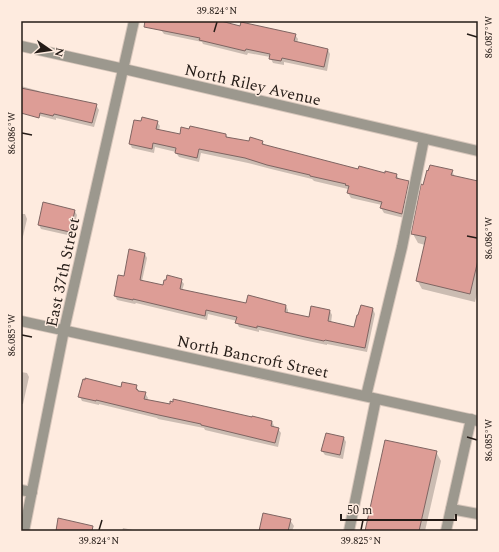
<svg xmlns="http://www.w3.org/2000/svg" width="499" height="552" font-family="Spectral,serif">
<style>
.shadow{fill:#0003}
.building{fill:#dd9d96;stroke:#7f6562}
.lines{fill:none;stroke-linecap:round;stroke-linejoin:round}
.minor-casing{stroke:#d7c6bb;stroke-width:12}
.minor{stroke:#9c988e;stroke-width:10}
.ticks{fill:none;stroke:#251c17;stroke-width:1.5}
.labels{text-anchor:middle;stroke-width:3;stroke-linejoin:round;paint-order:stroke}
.street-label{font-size:16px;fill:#251c17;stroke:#feebdf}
.neatline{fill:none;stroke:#251c17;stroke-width:1.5}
.ticks-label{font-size:10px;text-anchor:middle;fill:#251c17}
</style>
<rect width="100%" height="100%" fill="#feebdf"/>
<g class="shadow">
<path d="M 163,21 L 216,21 L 241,27 L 295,35 L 298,39 L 297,43 L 328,50 L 330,54 L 327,71 L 284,62 L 284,65 L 273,63 L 270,57 L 248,53 L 247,55 L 203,44 L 202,42 L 164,34 L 161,30 Z"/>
<path d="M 21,86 L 39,91 L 40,93 L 96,105 L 99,110 L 94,127 L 56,118 L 56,120 L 21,111 Z"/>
<path d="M 157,122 L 160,126 L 159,130 L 181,135 L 226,135 L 228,138 L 250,142 L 262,141 L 265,146 L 359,170 L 385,174 L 396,174 L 399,179 L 408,182 L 411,187 L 404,218 L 384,213 L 381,208 L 382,205 L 351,198 L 348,193 L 348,189 L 314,181 L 312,179 L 271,169 L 248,163 L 201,153 L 199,162 L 179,157 L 176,153 L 176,152 L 155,147 L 154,153 L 132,148 L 130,144 Z"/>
<path d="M 452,171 L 455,177 L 478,182 L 478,289 L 475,302 L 422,289 L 417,280 L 425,245 L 418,243 L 413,234 Z"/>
<path d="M 74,210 L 77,215 L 72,236 L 41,229 L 39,225 Z"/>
<path d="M 21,214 L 25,214 L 27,219 L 21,245 Z"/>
<path d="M 145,254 L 147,258 L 142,281 L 164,286 L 181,280 L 184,284 L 182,291 L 247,304 L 286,306 L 288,310 L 288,313 L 310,318 L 330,311 L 332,315 L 331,323 L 355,329 L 359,316 L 362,307 L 373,309 L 375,314 L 367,352 L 327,344 L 327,345 L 308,341 L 259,330 L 259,332 L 239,327 L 237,323 L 237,321 L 208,314 L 207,320 L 136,303 L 135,304 L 117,300 L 115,296 L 124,277 Z"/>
<path d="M 21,372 L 27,373 L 29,377 L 23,404 L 21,404 Z"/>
<path d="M 136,386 L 138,390 L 138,392 L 145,393 L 148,398 L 147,400 L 272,421 L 274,426 L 274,427 L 278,429 L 281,433 L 278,447 L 205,430 L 204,428 L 158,419 L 157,418 L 99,404 L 99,405 L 82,401 L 80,397 Z"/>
<path d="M 344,438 L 346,442 L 343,459 L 325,455 L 322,451 Z"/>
<path d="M 436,452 L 441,461 L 425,531 L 366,531 Z"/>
<path d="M 290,520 L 294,526 L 292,531 L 260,531 Z"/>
<path d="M 123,528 L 138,531 L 122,531 Z"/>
</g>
<g class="building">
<path d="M 145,21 L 221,21 L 240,26 L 241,22 L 296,34 L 294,41 L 328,49 L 324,67 L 282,58 L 281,61 L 269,59 L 270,54 L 246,49 L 245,51 L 199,40 L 200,38 L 144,27 Z"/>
<path d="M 21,88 L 97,104 L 92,123 L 54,114 L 53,116 L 40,113 L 39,118 L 21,113 Z"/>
<path d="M 142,117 L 158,121 L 156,129 L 180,134 L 181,127 L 189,129 L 190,126 L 226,134 L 226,137 L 249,141 L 250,137 L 263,141 L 262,144 L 358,169 L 359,166 L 385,173 L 385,171 L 397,174 L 396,178 L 409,181 L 402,214 L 380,208 L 382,202 L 347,193 L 349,186 L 345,185 L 346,184 L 310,176 L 310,175 L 267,165 L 245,158 L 199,149 L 197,158 L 175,153 L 176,148 L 153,143 L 152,149 L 129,144 L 134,120 L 141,121 Z"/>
<path d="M 430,165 L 453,170 L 451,175 L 478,181 L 478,260 L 470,294 L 416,281 L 426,237 L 411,234 L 421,184 L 423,185 L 427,170 L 428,171 Z"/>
<path d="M 43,202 L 75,210 L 70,232 L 38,225 Z"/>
<path d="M 129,249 L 145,253 L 140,280 L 163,285 L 164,280 L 166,280 L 167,275 L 182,279 L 180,289 L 246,303 L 248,295 L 286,305 L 285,312 L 309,317 L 311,306 L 330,310 L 328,321 L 354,327 L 357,315 L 358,315 L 361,305 L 373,308 L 365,348 L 325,340 L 324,341 L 305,337 L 257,326 L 257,328 L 235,323 L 237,317 L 206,310 L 205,316 L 133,299 L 133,300 L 114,296 L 118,275 L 124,276 Z"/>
<path d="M 85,378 L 121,387 L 122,382 L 137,385 L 136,389 L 138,390 L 138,391 L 146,392 L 144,399 L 170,404 L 170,401 L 173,402 L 173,399 L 252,417 L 252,416 L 272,421 L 271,426 L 279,428 L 275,443 L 201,425 L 201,424 L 154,414 L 96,400 L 96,401 L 78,397 L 83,379 L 85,380 Z"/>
<path d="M 326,433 L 344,437 L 340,455 L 321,451 Z"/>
<path d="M 385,440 L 437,451 L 419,531 L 365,531 Z"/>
<path d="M 263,513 L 291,519 L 288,531 L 259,531 Z"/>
<path d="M 58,518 L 93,526 L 92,531 L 56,531 Z"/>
</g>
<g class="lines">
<g class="minor-casing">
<g id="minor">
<path d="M 21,46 L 124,69 L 478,151"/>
<path d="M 21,321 L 478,421"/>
<path d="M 366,396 L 402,247 L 424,139"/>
<path d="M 21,490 L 32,492"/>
<path d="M 451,509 L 478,514"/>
<path d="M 24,531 L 64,330 L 134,21"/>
<path d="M 349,531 L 376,399"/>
<path d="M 446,531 L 471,419"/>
</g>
</g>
<use href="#minor" class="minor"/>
</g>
<path class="ticks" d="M 214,32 L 217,22M 467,34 L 477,37M 22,133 L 32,135M 467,236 L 477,238M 22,335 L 32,337M 467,437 L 477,440M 99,530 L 102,520M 361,530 L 363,520"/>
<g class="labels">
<g class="street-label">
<text transform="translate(253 84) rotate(13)" y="6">North Riley Avenue</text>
<text transform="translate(62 272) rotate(-78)" y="6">East 37th Street</text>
<text transform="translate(253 356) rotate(12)" y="6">North Bancroft Street</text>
</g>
</g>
<rect width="499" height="552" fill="none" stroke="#feebdf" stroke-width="44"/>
<g transform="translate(50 50) rotate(103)" stroke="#feebdf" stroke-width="3" paint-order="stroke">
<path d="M0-3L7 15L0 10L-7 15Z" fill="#251c17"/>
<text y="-6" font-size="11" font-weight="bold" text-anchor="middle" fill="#251c17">N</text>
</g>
<path d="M341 514v6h115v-6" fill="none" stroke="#251c17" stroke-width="2"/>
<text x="347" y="514" font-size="12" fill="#251c17" stroke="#feebdf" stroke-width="3" paint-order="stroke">50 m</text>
<rect x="22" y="22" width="455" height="508" class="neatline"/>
<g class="ticks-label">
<text x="217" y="14">39.824°N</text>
<text transform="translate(488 37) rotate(-90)" y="4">86.087°W</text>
<text transform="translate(11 133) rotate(-90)" y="4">86.086°W</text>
<text transform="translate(488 238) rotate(-90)" y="4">86.086°W</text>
<text transform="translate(11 335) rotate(-90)" y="4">86.085°W</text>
<text transform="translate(488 440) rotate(-90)" y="4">86.085°W</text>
<text x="99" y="544">39.824°N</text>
<text x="361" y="544">39.825°N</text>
</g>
</svg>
